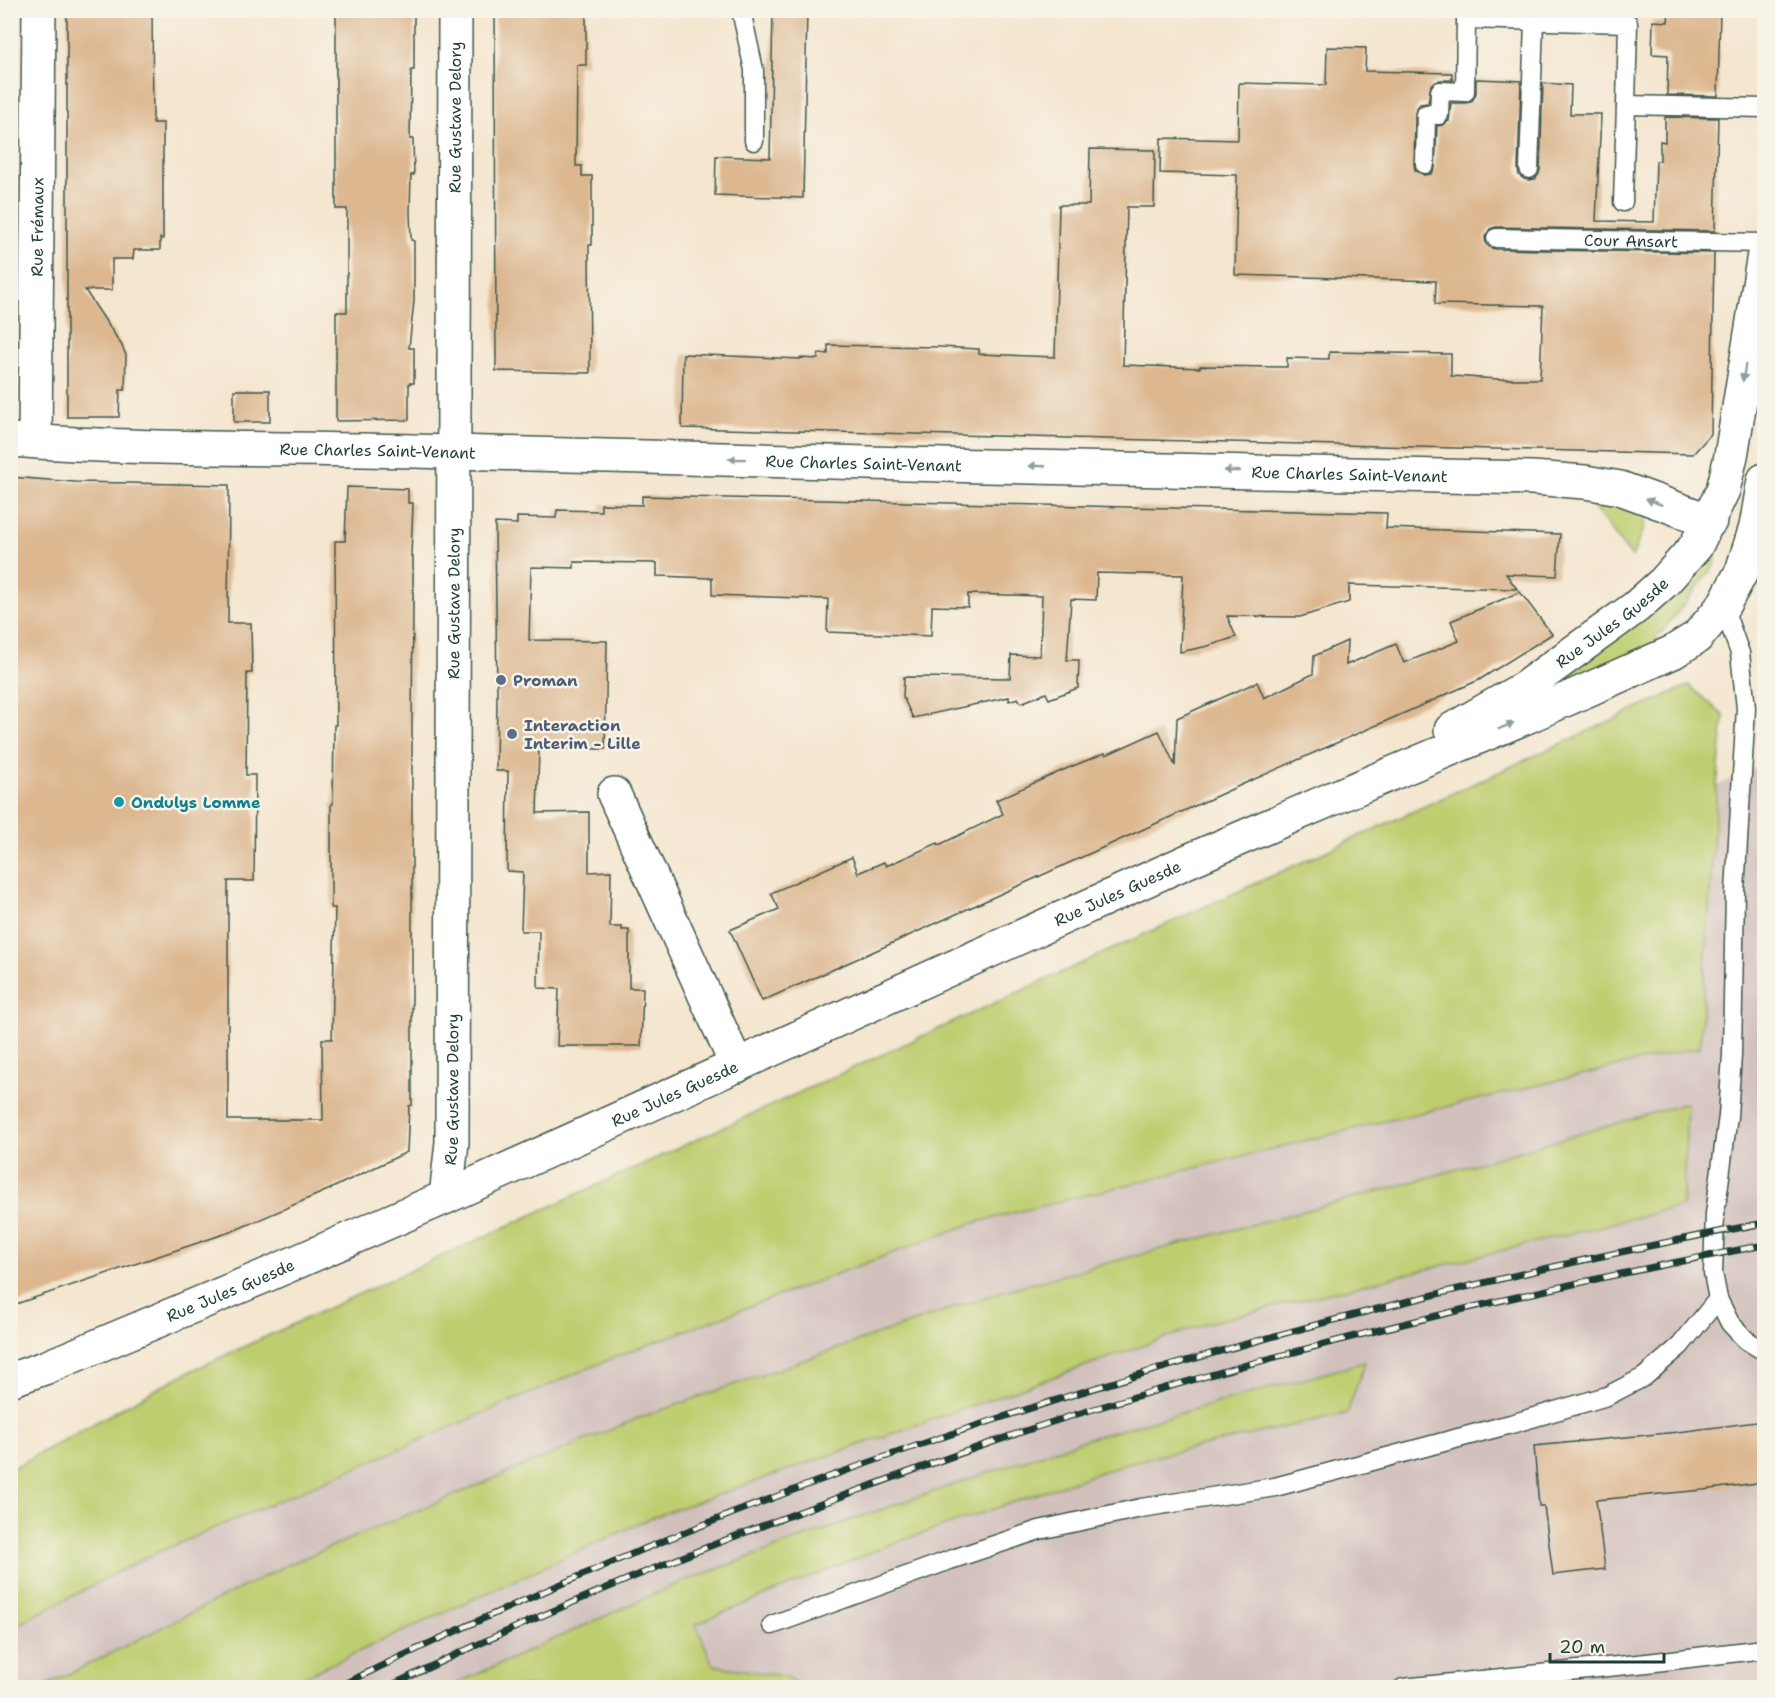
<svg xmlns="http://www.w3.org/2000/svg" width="1775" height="1698" font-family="'Shantell Sans',sans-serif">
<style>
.industrial{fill:#d1c0bc}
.green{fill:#becd6f;stroke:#6e8552;stroke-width:1.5}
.building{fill:#dcb790}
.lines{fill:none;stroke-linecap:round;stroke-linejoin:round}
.service-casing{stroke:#3f564b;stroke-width:21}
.minor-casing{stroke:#3f564b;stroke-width:36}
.tertiary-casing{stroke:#3f564b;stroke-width:36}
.service{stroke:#fff;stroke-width:18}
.minor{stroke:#fff;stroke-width:33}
.tertiary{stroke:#fff;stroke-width:33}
.rail-casing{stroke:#1f3d34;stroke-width:7}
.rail{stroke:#f7f3e8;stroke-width:4.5;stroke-dasharray:14;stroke-linecap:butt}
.oneway{fill:#8f9e9a}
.service-dot{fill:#5c6f8a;stroke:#f7f3e8;stroke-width:2}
.culture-dot{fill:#0f9aa8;stroke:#f7f3e8;stroke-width:2}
.labels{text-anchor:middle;stroke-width:5;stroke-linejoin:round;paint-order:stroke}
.street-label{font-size:16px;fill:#1f3d34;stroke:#f7f3e8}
.service-label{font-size:16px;font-weight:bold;fill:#4e5e75;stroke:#f7f3e8;text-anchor:start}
.culture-label{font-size:16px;font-weight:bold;fill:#0d838f;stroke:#f7f3e8;text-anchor:start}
</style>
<rect width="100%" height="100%" fill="#f7f3e8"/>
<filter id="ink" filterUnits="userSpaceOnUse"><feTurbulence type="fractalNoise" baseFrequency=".0167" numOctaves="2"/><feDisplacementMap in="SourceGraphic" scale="12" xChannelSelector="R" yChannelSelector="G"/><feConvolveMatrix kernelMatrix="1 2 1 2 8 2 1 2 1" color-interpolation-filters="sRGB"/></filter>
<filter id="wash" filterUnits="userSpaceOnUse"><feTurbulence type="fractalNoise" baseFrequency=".008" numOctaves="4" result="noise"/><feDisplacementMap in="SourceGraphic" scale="24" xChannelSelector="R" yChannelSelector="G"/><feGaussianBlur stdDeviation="1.35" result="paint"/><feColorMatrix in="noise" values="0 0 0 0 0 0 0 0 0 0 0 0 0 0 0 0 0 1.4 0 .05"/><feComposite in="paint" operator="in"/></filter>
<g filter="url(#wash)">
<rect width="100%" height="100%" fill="#f4e6cf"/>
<path class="industrial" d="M 1689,685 L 1724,716 L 1717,786 L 1764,763 L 1764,1687 L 11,1688 L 11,1469 L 180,1376 Z"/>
<g class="green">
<path d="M 1583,494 C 1605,497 1629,500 1646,517 L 1644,528 L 1632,557 Z"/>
<path d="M 1710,547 L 1716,555 L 1715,565 L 1650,647 L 1551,691 L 1551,679 Z"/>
<path d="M 1689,685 L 1724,716 L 1717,786 L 1700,1047 L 1377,1123 L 973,1223 L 615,1357 L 147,1557 L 11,1628 L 11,1469 L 180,1376 Z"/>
<path d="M 1764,1086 L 1764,1182 L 1759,1087 Z"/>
<path d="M 1687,1103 L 1683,1206 L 1208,1323 L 651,1518 L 281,1687 L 43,1687 L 285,1566 L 636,1419 L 999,1292 L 1416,1181 Z"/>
<path d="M 1365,1362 L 1347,1413 L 1127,1463 L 889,1545 L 696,1624 L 713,1665 L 787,1677 L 802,1687 L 449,1687 L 676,1584 L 865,1515 L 1087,1439 Z"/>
</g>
<g id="blocks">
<g class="building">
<path d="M 67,10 L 152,10 L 153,123 L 163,123 L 163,239 L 160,238 L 160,250 L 134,250 L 133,259 L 112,259 L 112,290 L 85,290 L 121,344 L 126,355 L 125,390 L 120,390 L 119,417 L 67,417 Z"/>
<path d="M 336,10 L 414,10 L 414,70 L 411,70 L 410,139 L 413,139 L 414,175 L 411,175 L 410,211 L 411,240 L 414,241 L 414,301 L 409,348 L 414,348 L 414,383 L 409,383 L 409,420 L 336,421 L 336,312 L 347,312 L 347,209 L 336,209 Z"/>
<path d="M 495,10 L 586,10 L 586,65 L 577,65 L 576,166 L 582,166 L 582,176 L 592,176 L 592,245 L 589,245 L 590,373 L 496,371 Z"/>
<path d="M 773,10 L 807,10 L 803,198 L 715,195 L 716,156 L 770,158 Z"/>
<path d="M 1669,10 L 1720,10 L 1718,96 L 1667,95 L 1668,55 L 1652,54 L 1653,21 L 1668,22 Z"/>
<path d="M 1327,47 L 1366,48 L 1365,71 L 1452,73 L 1452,79 L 1454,80 L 1440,80 L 1431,85 L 1428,103 L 1420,104 L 1416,109 L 1415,113 L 1414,164 L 1415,170 L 1424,175 L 1431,174 L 1435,169 L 1437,126 L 1443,125 L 1449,121 L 1451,103 L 1465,103 L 1471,102 L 1474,98 L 1476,93 L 1476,79 L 1504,80 L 1521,81 L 1518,169 L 1519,175 L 1524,179 L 1529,180 L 1535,179 L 1539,174 L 1540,169 L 1543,83 L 1571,85 L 1570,114 L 1601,114 L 1596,221 L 1654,222 L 1656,161 L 1660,161 L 1660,141 L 1665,142 L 1665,117 L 1718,118 L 1715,231 L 1496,227 L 1490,229 L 1485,237 L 1486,244 L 1491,248 L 1496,249 L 1714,253 L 1711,434 L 1693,454 L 682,428 L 683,354 L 800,359 L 800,358 L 818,359 L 819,353 L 828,354 L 828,345 L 940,347 L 979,349 L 979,354 L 1055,357 L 1059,205 L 1089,205 L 1090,149 L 1155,150 L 1154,207 L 1127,207 L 1123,365 L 1200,368 L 1200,366 L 1287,367 L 1287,358 L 1329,359 L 1329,352 L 1451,354 L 1451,376 L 1497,379 L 1540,379 L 1543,306 L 1435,304 L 1436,281 L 1235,275 L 1237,175 L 1160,173 L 1161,138 L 1238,140 L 1239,83 L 1326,85 Z"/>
<rect x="234" y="390" width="36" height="32"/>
<path d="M 10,477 L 75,482 L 229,485 L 228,623 L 251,623 L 252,673 L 247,673 L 246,775 L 255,775 L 254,881 L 228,881 L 228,1120 L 323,1120 L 322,1039 L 332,1039 L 335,908 L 331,908 L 331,804 L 333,804 L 334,725 L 336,725 L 335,541 L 345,541 L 347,487 L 408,489 L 408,503 L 413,503 L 411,556 L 413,556 L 413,605 L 412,726 L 412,1105 L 409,1106 L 407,1152 L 328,1190 L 233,1231 L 10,1306 Z"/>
<path d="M 642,496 L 1387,513 L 1386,528 L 1560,534 L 1557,576 L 1506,574 L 1517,589 L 1349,585 L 1349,602 L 1300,617 L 1227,616 L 1236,637 L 1208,646 L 1180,652 L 1183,575 L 1097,573 L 1096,600 L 1071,599 L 1067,660 L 1079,660 L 1078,688 L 1049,699 L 1046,693 L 1021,703 L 1018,698 L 1009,701 L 1009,697 L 913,718 L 903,697 L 904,677 L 1010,678 L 1011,655 L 1040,656 L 1042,596 L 968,594 L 968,607 L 932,606 L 931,636 L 827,632 L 828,599 L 712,595 L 712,578 L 657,576 L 657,563 L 574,562 L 574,568 L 531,567 L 529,640 L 607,641 L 605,749 L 539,749 L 537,813 L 589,812 L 589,872 L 611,871 L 610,927 L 622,927 L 622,930 L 629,930 L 629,988 L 643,988 L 641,1046 L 557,1046 L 559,989 L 538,988 L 539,931 L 521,931 L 523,872 L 507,871 L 508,771 L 496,771 L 497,697 L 495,523 L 517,524 L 517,517 L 556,518 L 557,510 L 601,511 L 601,504 L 642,505 Z"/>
<path d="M 1520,592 L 1552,634 L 1479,680 L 1241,785 L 877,950 L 762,1001 L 730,930 L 779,909 L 771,893 L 852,857 L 858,873 L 884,862 L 886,866 L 938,843 L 939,845 L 1003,814 L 996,800 L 1068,768 L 1105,753 L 1106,755 L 1159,731 L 1175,766 L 1177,718 L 1257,682 L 1264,698 L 1313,674 L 1314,656 L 1347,641 L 1346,665 L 1396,644 L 1404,663 L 1459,641 L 1451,621 Z"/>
<path d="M 1764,1421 L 1764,1482 L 1703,1490 L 1596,1500 L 1605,1569 L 1553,1575 L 1544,1506 L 1539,1506 L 1534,1446 L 1678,1432 Z"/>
</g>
</g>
</g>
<g filter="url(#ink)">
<use href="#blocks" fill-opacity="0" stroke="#3f564b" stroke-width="1.5"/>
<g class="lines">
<g class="service-casing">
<g id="service">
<path d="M 741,10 L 754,70 L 754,141"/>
<path d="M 1425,164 L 1426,114 L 1439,115 L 1440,91 L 1465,92 L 1466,19 L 1628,23 L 1626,105 L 1764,108"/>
<path d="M 1529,169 L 1534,21"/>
<path d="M 1623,202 L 1626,105"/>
<path id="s1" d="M 1496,238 L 1764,243"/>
<path d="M 1723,606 L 1740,653 L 1746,708 L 1735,891 L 1732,1055 L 1728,1116 L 1715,1214 L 1713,1273 L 1718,1299 L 1730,1323 L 1746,1340 L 1764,1351"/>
<path d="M 772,1625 L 950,1560 L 1039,1530 L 1141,1508 L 1275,1487 L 1511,1424 L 1607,1396 L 1644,1377 L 1680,1346 L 1718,1299"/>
<path d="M 1403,1688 L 1647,1663 L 1764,1649"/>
</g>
</g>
<g class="minor-casing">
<g id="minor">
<path id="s2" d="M 10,440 C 158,451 306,447 454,452 C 813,463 1173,470 1532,478 L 1585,482 L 1620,488 L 1710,521"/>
<path id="s3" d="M 35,441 L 39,10"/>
<path d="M 614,794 L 737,1066"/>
<path id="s4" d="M 446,1197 L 452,1142 L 455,10"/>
</g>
</g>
<g class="tertiary-casing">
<g id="tertiary">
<path id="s5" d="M 1451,730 L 1524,688 L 1636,607 L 1664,582 L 1696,546 L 1723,490 L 1731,456 L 1764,254"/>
<path id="s6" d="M 10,1380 L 47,1367 L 260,1278 L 446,1197 L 1188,861 L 1336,797 L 1531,715 L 1673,652 L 1697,637 L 1723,606 L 1742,571 L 1756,527 L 1764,480"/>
</g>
</g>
<use href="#service" class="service"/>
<use href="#minor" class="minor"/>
<use href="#tertiary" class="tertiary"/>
<g class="rail-casing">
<g id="rail">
<path d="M 336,1688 C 524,1596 718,1514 916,1446 C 1193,1351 1477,1278 1764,1223"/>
<path d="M 386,1688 C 543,1611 706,1545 870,1486 C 928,1465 985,1444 1043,1425 C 1110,1403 1178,1384 1246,1365 C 1417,1318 1590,1278 1764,1245"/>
</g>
</g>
<use href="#rail" class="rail"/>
</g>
<defs><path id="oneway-solid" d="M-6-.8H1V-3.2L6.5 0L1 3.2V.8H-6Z" transform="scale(1.5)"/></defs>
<g class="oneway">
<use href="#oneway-solid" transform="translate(1744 373) rotate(99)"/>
<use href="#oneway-solid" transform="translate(737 459) rotate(-179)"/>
<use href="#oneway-solid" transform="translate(1037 466) rotate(-179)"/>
<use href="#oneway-solid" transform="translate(1232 471) rotate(-179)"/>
<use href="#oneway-solid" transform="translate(1654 502) rotate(-159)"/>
<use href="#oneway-solid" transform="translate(1506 726) rotate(-23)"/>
</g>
</g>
<g class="service-dot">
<circle cx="501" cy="680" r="6"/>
<circle cx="512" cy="734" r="6"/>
</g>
<circle class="culture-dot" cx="119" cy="802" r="6"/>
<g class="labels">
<g class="street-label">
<text dy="6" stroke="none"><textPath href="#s4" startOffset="1080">Rue Gustave Delory</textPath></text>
<text dy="6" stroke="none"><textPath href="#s3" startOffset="214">Rue Frémaux</textPath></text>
<text dy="6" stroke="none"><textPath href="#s1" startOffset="135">Cour Ansart</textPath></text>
<text dy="6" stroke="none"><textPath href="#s2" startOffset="368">Rue Charles Saint-Venant</textPath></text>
<text dy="6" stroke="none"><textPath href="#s2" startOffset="854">Rue Charles Saint-Venant</textPath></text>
<text dy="6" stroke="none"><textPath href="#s2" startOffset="1340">Rue Charles Saint-Venant</textPath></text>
<text dy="6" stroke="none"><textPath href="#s4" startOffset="594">Rue Gustave Delory</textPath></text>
<text dy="6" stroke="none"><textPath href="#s5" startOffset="194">Rue Jules Guesde</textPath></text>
<text dy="6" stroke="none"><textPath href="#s6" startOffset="1210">Rue Jules Guesde</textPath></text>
<text dy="6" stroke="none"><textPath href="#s4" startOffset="108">Rue Gustave Delory</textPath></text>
<text dy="6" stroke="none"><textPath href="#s6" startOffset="724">Rue Jules Guesde</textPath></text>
<text dy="6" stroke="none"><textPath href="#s6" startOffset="238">Rue Jules Guesde</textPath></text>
</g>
<g class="service-label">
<text x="513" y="686">Proman</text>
<text x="524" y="731">Interaction<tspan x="524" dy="18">Interim - Lille</tspan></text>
</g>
<g class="culture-label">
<text x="131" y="808">Ondulys Lomme</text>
</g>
</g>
<rect width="1775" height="1698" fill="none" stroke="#f7f3e8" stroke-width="36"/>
<path d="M1550 1653v9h114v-9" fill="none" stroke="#1f3d34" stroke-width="3"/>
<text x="1559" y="1653" font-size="18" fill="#1f3d34" stroke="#f7f3e8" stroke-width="4.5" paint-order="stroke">20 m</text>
</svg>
